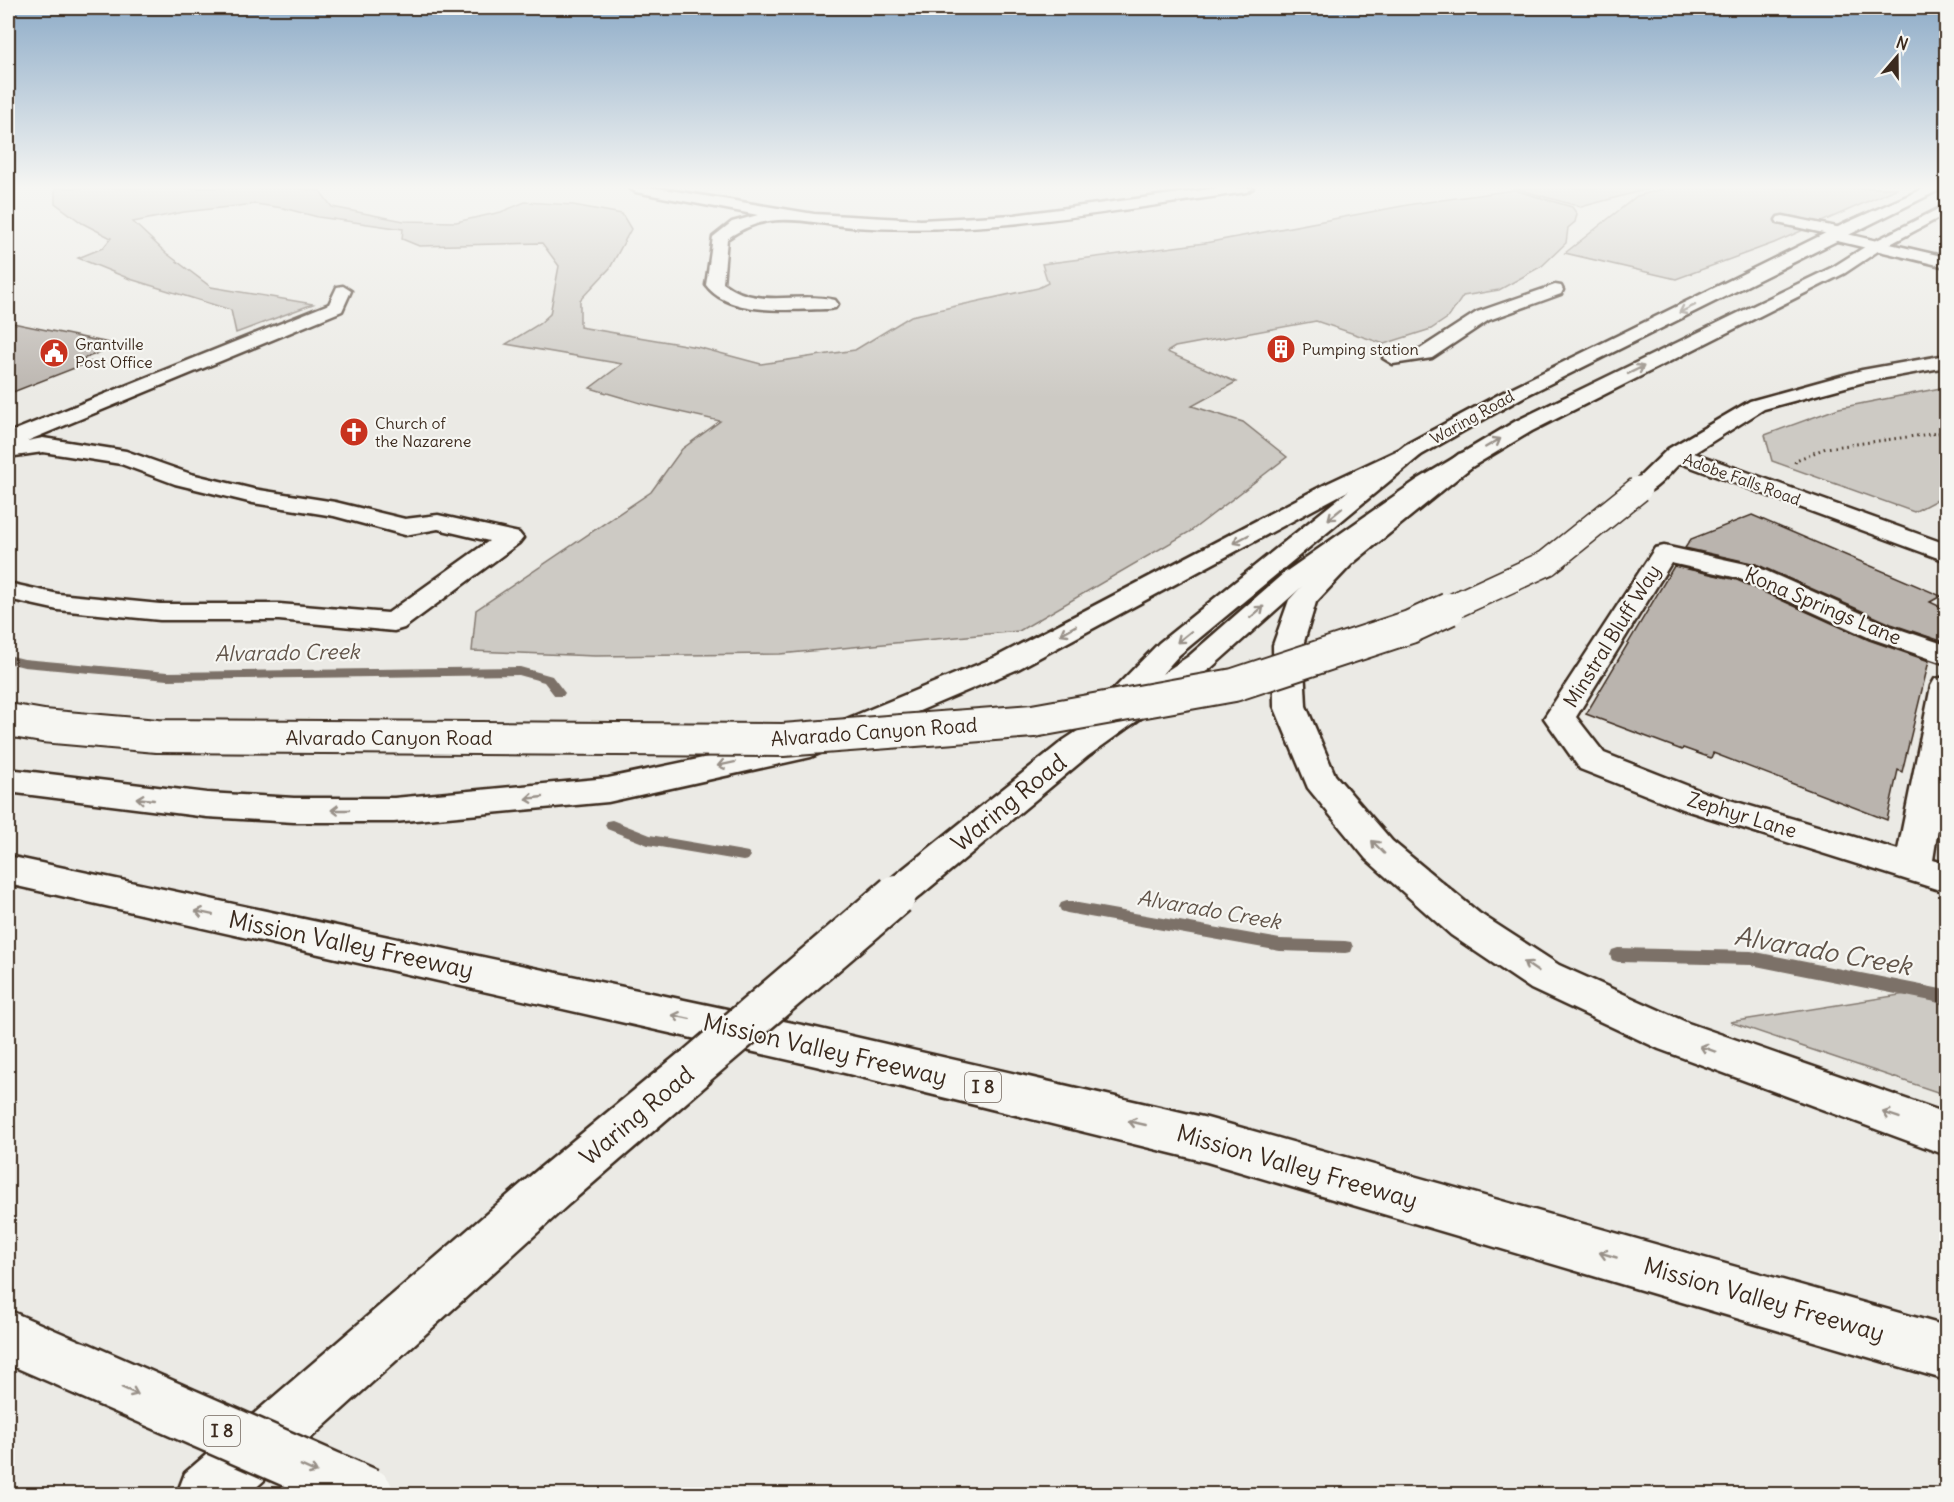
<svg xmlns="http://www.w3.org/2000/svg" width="1954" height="1502" font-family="Delius,sans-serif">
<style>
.green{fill:#cdcac4;stroke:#847a71;stroke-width:1.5}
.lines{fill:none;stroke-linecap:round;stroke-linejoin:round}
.stream{fill:#7c7167;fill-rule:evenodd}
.building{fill:#bab4ae;stroke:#3b2a1e;stroke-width:1.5}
.minor-casing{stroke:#3b2a1e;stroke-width:5}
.major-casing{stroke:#3b2a1e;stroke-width:5}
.highway-casing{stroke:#3b2a1e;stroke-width:5}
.path-far1{stroke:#3b2a1e;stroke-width:2;stroke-dasharray:1 3;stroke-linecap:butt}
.path{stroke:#3b2a1e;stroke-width:3;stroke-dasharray:1.5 4;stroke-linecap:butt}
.minor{fill:#f6f6f2;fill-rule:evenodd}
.major{fill:#f6f6f2;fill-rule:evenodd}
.highway{fill:#f6f6f2;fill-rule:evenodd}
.minor-bridge-far1-casing{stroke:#3b2a1e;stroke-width:28;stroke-linecap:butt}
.minor-bridge-casing{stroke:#3b2a1e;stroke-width:36;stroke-linecap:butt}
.major-bridge-casing{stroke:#3b2a1e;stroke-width:45;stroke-linecap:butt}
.highway-bridge-casing{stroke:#3b2a1e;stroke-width:57;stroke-linecap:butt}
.minor-bridge-far1{stroke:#f6f6f2;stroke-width:25}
.minor-bridge{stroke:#f6f6f2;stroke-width:32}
.major-bridge{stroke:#f6f6f2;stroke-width:40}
.highway-bridge{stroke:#f6f6f2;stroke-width:52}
.oneway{stroke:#989088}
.labels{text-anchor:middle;stroke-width:4.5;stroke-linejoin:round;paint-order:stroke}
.far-poi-label{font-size:16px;fill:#3b2a1e;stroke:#f6f6f2;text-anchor:start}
.far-street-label{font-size:16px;fill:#3b2a1e;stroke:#f6f6f2}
.shield{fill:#f6f6f2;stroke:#73675e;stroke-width:1.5}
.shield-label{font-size:18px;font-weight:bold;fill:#3b2a1e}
.street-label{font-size:20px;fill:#3b2a1e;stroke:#f6f6f2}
.water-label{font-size:21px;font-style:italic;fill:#615449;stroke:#f6f6f2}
.near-street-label{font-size:24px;fill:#3b2a1e;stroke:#f6f6f2}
.near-water-label{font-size:26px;font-style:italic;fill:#615449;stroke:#f6f6f2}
</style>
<rect width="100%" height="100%" fill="#ebeae5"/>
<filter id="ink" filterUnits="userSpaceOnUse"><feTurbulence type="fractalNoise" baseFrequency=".0167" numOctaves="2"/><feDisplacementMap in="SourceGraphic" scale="12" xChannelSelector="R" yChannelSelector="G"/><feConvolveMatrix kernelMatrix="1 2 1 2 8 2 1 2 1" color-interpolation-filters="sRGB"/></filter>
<g filter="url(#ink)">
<g class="green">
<path d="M 55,188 L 296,188 L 320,191 L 332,207 L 404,221 L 456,222 L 501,212 L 525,202 L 573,205 L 622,214 L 631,229 L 610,268 L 580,300 L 580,327 L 697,347 L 761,364 L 855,350 L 911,316 L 1038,288 L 1048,283 L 1042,264 L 1205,243 L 1413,204 L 1514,190 L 1572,207 L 1577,214 L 1575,222 L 1568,228 L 1566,243 L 1542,266 L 1499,290 L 1463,296 L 1449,317 L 1431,329 L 1384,344 L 1316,321 L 1175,347 L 1167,352 L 1236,382 L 1192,406 L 1243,422 L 1287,457 L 1191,531 L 1019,631 L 780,654 L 595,656 L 472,651 L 476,610 L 651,492 L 682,449 L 720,421 L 644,404 L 590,388 L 622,364 L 506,344 L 539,324 L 550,314 L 559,266 L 542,243 L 419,246 L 402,239 L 403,229 L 318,217 L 283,208 L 255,204 L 184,212 L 133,222 L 166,253 L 211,287 L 313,304 L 236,333 L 231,310 L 130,279 L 78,258 L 103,248 L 111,238 L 82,223 L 55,203 Z"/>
<path d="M 1652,188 L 1581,207 L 1517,189 L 1521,188 Z"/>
<path d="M 1667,188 L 1898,188 L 1774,243 L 1676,279 L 1565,253 L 1637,196 Z"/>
<path d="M 1946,387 L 1946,495 L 1914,512 L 1772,461 L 1765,435 L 1839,408 Z"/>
<path d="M 1912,993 L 1946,1005 L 1946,1095 L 1730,1022 Z"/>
</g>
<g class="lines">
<g class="stream">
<path d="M 8,655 L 24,659 L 167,672 L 520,667 L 552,676 L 565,693 L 563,696 L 555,696 L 544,682 L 519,675 L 167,680 L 24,667 L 8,663 Z"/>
<path d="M 612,820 L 650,835 L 743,851 L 748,852 L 751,856 L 748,860 L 743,861 L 648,845 L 607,829 L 605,825 L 607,821 Z"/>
<path d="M 1067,901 L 1280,939 L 1345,941 L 1351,942 L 1353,947 L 1351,952 L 1345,953 L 1280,951 L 1067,913 L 1061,911 L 1059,907 L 1061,903 Z"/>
<path d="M 1618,948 L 1751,951 L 1946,990 L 1946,1004 L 1751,965 L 1618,962 L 1612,960 L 1610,955 L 1612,950 Z"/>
</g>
</g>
<g class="building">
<path d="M 8,322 L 119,345 L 80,360 L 90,362 L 8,394 Z"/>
<path d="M 1752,515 L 1941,596 L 1930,602 L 1947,610 L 1947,643 L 1891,624 L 1756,564 L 1685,548 L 1691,539 Z"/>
<path d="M 1674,566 L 1737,580 L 1869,640 L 1929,661 L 1902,772 L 1898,770 L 1887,820 L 1713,753 L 1711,758 L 1683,748 L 1682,750 L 1586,714 Z"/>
</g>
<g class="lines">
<g class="minor-casing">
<g id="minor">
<path d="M 629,188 L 657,188 L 814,214 L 921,220 L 1014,215 L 1219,188 L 1253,188 L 1246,192 C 1116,210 985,236 853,227 C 805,223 770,208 727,239 L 723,283 C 759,310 796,291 835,300 L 838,304 L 835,308 L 829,309 C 794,309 729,317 706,285 L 713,237 L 732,222 L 758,215 L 636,192 Z"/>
<path d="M 1783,216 L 1846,229 L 1847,234 L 1946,257 L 1946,267 L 1829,239 L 1828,234 L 1778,223 L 1776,220 L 1778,217 Z"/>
<path d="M 1555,285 L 1561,286 L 1563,290 L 1561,294 L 1489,320 L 1432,358 L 1393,364 L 1383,358 L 1386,354 L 1420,349 L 1477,312 Z"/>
<path d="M 343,286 L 351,291 L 342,311 L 27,441 L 43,438 L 126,451 L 191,474 L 253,489 L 335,502 L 405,519 L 438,515 L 519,533 L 523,538 L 519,543 L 404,628 L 394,631 L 279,620 L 160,620 L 58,610 L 8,599 L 8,583 L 58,594 L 160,604 L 279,604 L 388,613 L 489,541 L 438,529 L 405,535 L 334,516 L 253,503 L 175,484 L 121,464 L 43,452 L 8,457 L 8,433 L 329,304 L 337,287 Z"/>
<path d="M 1946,355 L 1946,367 L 1864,382 L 1764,409 L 1694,453 L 1946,544 L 1946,561 L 1680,463 C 1666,476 1651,499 1631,494 L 1627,489 L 1668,449 L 1750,401 L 1862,370 Z"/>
<path d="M 1664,546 L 1755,566 L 1890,626 L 1946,645 L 1946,664 L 1870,638 L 1738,578 L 1671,563 L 1576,717 L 1604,753 L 1706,793 L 1898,850 L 1931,686 L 1935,679 L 1946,677 L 1946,777 L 1933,860 L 1946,864 L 1946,892 L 1682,809 L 1580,769 L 1544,718 L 1655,548 Z"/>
</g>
</g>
<g class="major-casing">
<g id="major">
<path d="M 1925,188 L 1943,188 L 1525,396 L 1421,455 L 1179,655 L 1162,674 L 1189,656 L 1284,573 L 1417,480 L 1516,421 L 1833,267 L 1871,243 L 1946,205 L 1946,214 L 1881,249 L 1845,273 L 1532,431 L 1433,490 L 1304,585 L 1211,668 L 1088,756 L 909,905 L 896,909 L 883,905 L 877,895 L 883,885 L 1064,740 L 1116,706 L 1107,698 L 1112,691 L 1159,643 L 1405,445 L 1511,388 L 1846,223 Z"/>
<path d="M 694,1049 L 710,1054 L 716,1068 L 710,1082 L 569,1204 L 249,1494 L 177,1494 L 185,1473 L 535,1172 L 678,1054 Z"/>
</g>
</g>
<g class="highway-casing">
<g id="highway">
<path d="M 1413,443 L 1421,445 L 1424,450 L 1421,455 L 1344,493 L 1018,669 L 811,757 L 608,802 L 394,822 L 294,822 L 207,817 L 8,792 L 8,769 L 207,793 L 294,798 L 394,798 L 608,778 L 803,737 L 996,657 L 1328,483 Z"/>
<path d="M 1467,452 L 1475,454 L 1478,459 L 1475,464 L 1353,563 L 1316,602 L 1303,645 L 1306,706 L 1335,775 L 1392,841 L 1479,913 L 1559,965 L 1688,1023 L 1946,1113 L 1946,1155 L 1659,1049 L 1531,989 L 1451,935 L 1366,859 L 1308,788 L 1274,706 L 1273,645 L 1289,600 L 1335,551 L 1459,454 Z"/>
<path d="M 8,856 L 816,1028 L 1207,1118 L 1946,1326 L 1946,1380 L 1207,1162 L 816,1066 L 8,884 Z"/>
<path d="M 8,1310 L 96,1348 L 104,1367 L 96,1386 L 77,1394 L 8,1364 Z"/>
</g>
</g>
<path class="path-far1" d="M 1934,434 L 1946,432"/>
<path class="path" d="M 1795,463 L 1796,460 L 1826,448 L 1945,432"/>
<use href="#minor" class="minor"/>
<use href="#major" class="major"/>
<use href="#highway" class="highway"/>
<g class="minor-bridge-far1-casing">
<path id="minor-bridge-far1" d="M 1445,610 L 1547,563 L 1639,489"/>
</g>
<g class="minor-bridge-casing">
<path id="minor-bridge" d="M 8,720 L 43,726 L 157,736 L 783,740 L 1033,721 L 1234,685 L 1410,627 L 1449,609"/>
</g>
<g class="major-bridge-casing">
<path id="major-bridge" d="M 694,1068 L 896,895"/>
</g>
<g class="highway-bridge-casing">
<path id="highway-bridge" d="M 77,1367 L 367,1494"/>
</g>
<use href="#minor-bridge-far1" class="minor-bridge-far1"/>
<use href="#minor-bridge" class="minor-bridge"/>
<use href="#major-bridge" class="major-bridge"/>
<use href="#highway-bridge" class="highway-bridge"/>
</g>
<defs><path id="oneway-shaft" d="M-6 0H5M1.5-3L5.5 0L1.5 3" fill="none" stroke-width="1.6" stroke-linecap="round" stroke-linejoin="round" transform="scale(1.5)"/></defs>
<g class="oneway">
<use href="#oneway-shaft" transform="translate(1687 309) rotate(154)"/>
<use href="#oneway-shaft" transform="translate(1636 370) rotate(-26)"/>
<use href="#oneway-shaft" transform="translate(1493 443) rotate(-30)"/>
<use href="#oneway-shaft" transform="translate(1335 514) rotate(141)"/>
<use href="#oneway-shaft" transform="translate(1241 539) rotate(152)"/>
<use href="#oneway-shaft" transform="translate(1257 612) rotate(-41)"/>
<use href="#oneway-shaft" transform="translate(1068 630) rotate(151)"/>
<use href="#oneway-shaft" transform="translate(1184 637) rotate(141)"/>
<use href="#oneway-shaft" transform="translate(726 764) rotate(168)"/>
<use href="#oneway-shaft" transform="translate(534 798) rotate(174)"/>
<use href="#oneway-shaft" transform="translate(145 799) rotate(-174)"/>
<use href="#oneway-shaft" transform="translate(340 810) rotate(180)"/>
<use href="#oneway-shaft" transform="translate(1378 847) rotate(-134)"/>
<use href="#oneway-shaft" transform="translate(204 913) rotate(-168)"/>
<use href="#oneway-shaft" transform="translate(1531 967) rotate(-146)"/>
<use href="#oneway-shaft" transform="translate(681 1017) rotate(-168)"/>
<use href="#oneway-shaft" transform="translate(1708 1049) rotate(-160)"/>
<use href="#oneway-shaft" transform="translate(1891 1115) rotate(-161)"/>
<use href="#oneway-shaft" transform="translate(1137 1123) rotate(-167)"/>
<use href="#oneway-shaft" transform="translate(1608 1255) rotate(-164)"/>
<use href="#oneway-shaft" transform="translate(130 1391) rotate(24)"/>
<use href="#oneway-shaft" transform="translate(309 1469) rotate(24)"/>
</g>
</g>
<linearGradient id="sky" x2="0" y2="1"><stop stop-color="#8eacc8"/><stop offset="0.47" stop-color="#f6f6f3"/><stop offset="1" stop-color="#f6f6f3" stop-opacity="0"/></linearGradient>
<rect width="1954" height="398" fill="url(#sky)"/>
<defs>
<g id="building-disc" transform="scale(1.5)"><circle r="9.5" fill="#c8321e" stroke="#f6f6f2"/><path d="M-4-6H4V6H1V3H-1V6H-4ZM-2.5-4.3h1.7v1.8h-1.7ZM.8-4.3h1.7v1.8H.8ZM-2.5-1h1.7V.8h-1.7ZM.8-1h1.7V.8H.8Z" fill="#fff"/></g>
<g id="civic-disc" transform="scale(1.5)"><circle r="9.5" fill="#c8321e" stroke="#f6f6f2"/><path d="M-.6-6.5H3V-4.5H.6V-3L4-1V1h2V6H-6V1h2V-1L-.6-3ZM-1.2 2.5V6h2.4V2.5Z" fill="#fff"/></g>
<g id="church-disc" transform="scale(1.5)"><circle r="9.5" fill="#c8321e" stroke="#f6f6f2"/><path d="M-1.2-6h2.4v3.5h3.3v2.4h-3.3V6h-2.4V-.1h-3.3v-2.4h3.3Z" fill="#fff"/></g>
</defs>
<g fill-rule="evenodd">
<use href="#building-disc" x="1281" y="349"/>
<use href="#civic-disc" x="54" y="353"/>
<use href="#church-disc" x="354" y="432"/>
</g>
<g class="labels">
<g class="far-poi-label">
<text x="75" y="350">Grantville<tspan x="75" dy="18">Post Office</tspan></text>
<text x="1302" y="355">Pumping station</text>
<text x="375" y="429">Church of<tspan x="375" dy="18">the Nazarene</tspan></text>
</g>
<g class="far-street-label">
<text transform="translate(1472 417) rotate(-29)" y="6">Waring Road</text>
<text transform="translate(1742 479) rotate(20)" y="6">Adobe Falls Road</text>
</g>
<g class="shield">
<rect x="965" y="1072" width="36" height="30" rx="4.5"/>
<rect x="204" y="1416" width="36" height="30" rx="4.5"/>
</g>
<g class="shield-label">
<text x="983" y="1093">I 8</text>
<text x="222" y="1437">I 8</text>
</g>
<g class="street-label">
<text transform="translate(1823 606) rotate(23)" y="7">Kona Springs Lane</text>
<text transform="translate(1612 636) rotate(-58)" y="7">Minstral Bluff Way</text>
<text transform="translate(874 732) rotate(-4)" y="7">Alvarado Canyon Road</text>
<text x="389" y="745">Alvarado Canyon Road</text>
<text transform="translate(1742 815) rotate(17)" y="7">Zephyr Lane</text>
</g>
<g class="water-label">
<text transform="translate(287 653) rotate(-1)" y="7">Alvarado Creek</text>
<text transform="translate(1209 910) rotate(10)" y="7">Alvarado Creek</text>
</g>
<g class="near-street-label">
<text transform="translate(1009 803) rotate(-39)" y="8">Waring Road</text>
<text transform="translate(351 945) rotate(12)" y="8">Mission Valley Freeway</text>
<text transform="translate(825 1050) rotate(13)" y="8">Mission Valley Freeway</text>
<text transform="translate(637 1116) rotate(-40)" y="8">Waring Road</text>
<text transform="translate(1297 1167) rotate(16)" y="8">Mission Valley Freeway</text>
<text transform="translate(1764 1300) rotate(16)" y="8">Mission Valley Freeway</text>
</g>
<g class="near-water-label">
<text transform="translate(1823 951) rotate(10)" y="9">Alvarado Creek</text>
</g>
</g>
<rect width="1954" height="1502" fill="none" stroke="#f6f6f2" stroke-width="30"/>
<rect x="15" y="15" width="1924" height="1472" fill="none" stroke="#3b2a1e" stroke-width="2" filter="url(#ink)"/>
<g transform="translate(1897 57) rotate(20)" stroke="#f6f6f2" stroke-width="4.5" paint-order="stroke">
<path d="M0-4.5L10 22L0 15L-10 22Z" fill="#3b2a1e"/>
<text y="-9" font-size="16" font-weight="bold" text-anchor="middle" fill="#3b2a1e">N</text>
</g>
</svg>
